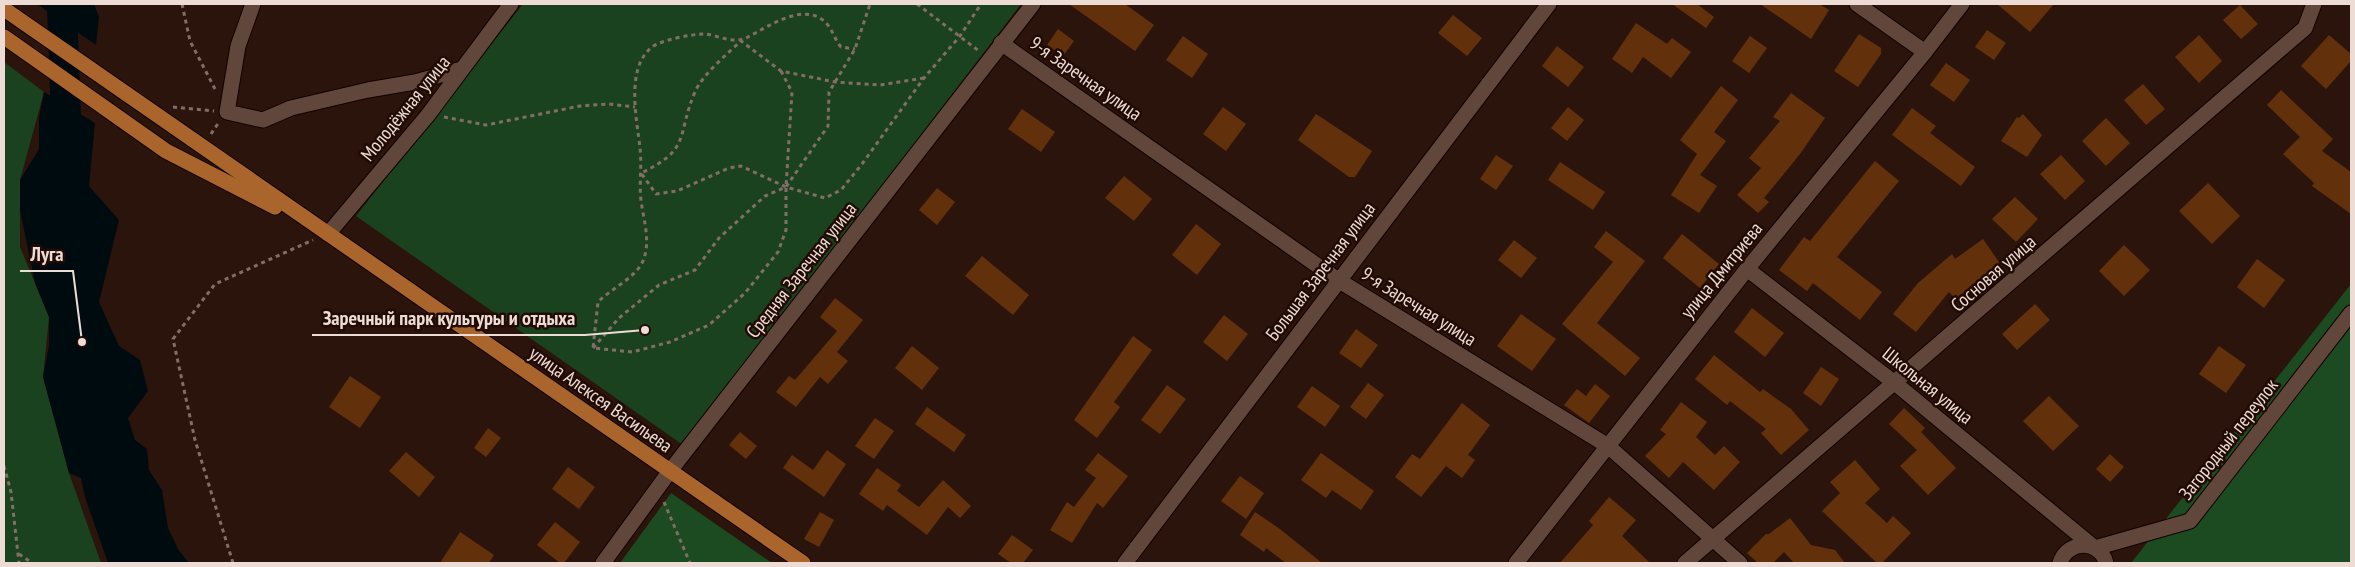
<svg xmlns="http://www.w3.org/2000/svg" width="2355" height="567" font-family="'PT Sans Narrow',sans-serif">
<style>
.green{fill:#1b421f}
.forest{fill:#1c4a21}
.water{fill:#000b10}
.lines{fill:none;stroke-linecap:round;stroke-linejoin:round}
.river{stroke:#000b10;stroke-width:30}
.building{fill:#62310c}
.minor-casing{stroke:#120200;stroke-width:17}
.major-casing{stroke:#120200;stroke-width:17}
.path{stroke:#836e67;stroke-width:3;stroke-dasharray:4 4;stroke-linecap:butt}
.minor{stroke:#61463c;stroke-width:15}
.major{stroke:#a9652c;stroke-width:15}
.labels{text-anchor:middle;stroke-width:5;stroke-linejoin:round;paint-order:stroke}
.street-label{font-size:19px;fill:#eddcd6;stroke:#210b04}
.leader{fill:none;stroke:#eddcd6;stroke-width:2}
.callout-dot{fill:#eddcd6;stroke:#210b04;stroke-width:2}
.callout-label{font-size:20px;text-anchor:middle;font-weight:bold;fill:#eddcd6;stroke:#210b04;stroke-width:5;stroke-linejoin:round;paint-order:stroke}
</style>
<rect width="100%" height="100%" fill="#2b140b"/>
<g class="green">
<path d="M 523,4 L 1021,4 L 683,445 L 356,216 Z"/>
<path d="M 4,62 L 44,92 L 20,180 L 20,247 L 49,317 L 43,377 L 69,473 L 101,563 L 4,563 Z"/>
</g>
<g class="forest">
<path d="M 2351,284 L 2351,563 L 2131,563 Z"/>
<path d="M 671,493 L 772,563 L 620,563 Z"/>
</g>
<g class="water">
<path d="M 37,4 L 94,4 L 99,17 L 96,45 Z"/>
<path d="M 44,92 L 95,123 L 89,186 L 119,220 L 99,302 L 119,346 L 140,360 L 148,391 L 128,418 L 135,440 L 147,449 L 149,470 L 162,490 L 168,528 L 178,549 L 189,563 L 108,563 L 85,497 L 81,478 L 69,473 L 43,377 L 49,345 L 49,317 L 35,283 L 20,210 L 20,180 L 39,149 L 39,117 Z"/>
</g>
<g class="lines">
<path class="river" d="M 62,4 L 67,147"/>
</g>
<g class="building">
<path d="M 1069,4 L 1125,4 L 1154,25 L 1135,51 Z"/>
<path d="M 1672,4 L 1697,4 L 1714,17 L 1706,28 Z"/>
<path d="M 1760,4 L 1819,4 L 1829,10 L 1811,39 Z"/>
<path d="M 1997,4 L 2054,4 L 2030,32 Z"/>
<path d="M 2240,5 L 2258,24 L 2241,39 L 2223,20 Z"/>
<path d="M 1453,15 L 1482,38 L 1467,56 L 1438,33 Z"/>
<path d="M 1636,23 L 1667,44 L 1672,38 L 1691,52 L 1671,78 L 1643,57 L 1632,73 L 1612,59 Z"/>
<path d="M 1058,29 L 1074,41 L 1063,56 L 1047,45 Z"/>
<path d="M 1987,30 L 2006,43 L 1994,60 L 1975,47 Z"/>
<path d="M 1859,34 L 1881,48 L 1881,54 L 1858,87 L 1834,71 Z"/>
<path d="M 2199,35 L 2222,61 L 2199,83 L 2175,57 Z"/>
<path d="M 2329,35 L 2351,54 L 2351,61 L 2326,89 L 2301,66 Z"/>
<path d="M 1183,36 L 1208,54 L 1192,78 L 1166,60 Z"/>
<path d="M 1750,36 L 1767,48 L 1749,73 L 1732,61 Z"/>
<path d="M 1557,46 L 1584,67 L 1568,87 L 1542,66 Z"/>
<path d="M 1946,63 L 1970,80 L 1954,102 L 1930,85 Z"/>
<path d="M 2143,84 L 2165,109 L 2146,125 L 2124,100 Z"/>
<path d="M 1721,86 L 1738,100 L 1714,132 L 1726,141 L 1700,175 L 1717,186 L 1699,213 L 1671,195 L 1697,154 L 1680,140 Z"/>
<path d="M 2281,90 L 2333,139 L 2322,151 L 2351,172 L 2351,214 L 2312,186 L 2314,183 L 2283,154 L 2300,137 L 2267,105 Z"/>
<path d="M 1791,93 L 1825,118 L 1800,154 L 1764,198 L 1769,202 L 1758,213 L 1737,195 L 1761,168 L 1749,158 L 1780,121 L 1773,117 Z"/>
<path d="M 1223,107 L 1246,124 L 1226,151 L 1203,134 Z"/>
<path d="M 1568,107 L 1584,120 L 1567,141 L 1551,128 Z"/>
<path d="M 1912,108 L 1936,126 L 1930,133 L 1975,167 L 1961,186 L 1892,135 Z"/>
<path d="M 1022,109 L 1055,132 L 1041,152 L 1008,129 Z"/>
<path d="M 1316,114 L 1372,151 L 1355,177 L 1349,177 L 1298,140 Z"/>
<path d="M 2023,114 L 2042,135 L 2027,157 L 2001,141 L 2017,117 L 2019,118 Z"/>
<path d="M 2106,118 L 2130,143 L 2106,166 L 2082,141 Z"/>
<path d="M 1496,155 L 1513,166 L 1496,190 L 1480,179 Z"/>
<path d="M 2061,155 L 2085,181 L 2065,200 L 2040,174 Z"/>
<path d="M 1875,161 L 1899,181 L 1837,257 L 1882,292 L 1860,320 L 1813,283 L 1807,291 L 1779,270 L 1804,237 L 1810,241 Z"/>
<path d="M 1560,162 L 1605,192 L 1593,210 L 1548,180 Z"/>
<path d="M 1124,176 L 1152,199 L 1134,221 L 1105,198 Z"/>
<path d="M 2208,183 L 2240,216 L 2212,244 L 2179,211 Z"/>
<path d="M 937,188 L 955,202 L 937,225 L 919,210 Z"/>
<path d="M 2015,197 L 2038,219 L 2016,242 L 1992,219 Z"/>
<path d="M 1196,224 L 1221,244 L 1197,275 L 1172,255 Z"/>
<path d="M 1606,231 L 1645,261 L 1597,323 L 1640,358 L 1625,376 L 1562,324 L 1613,262 L 1594,247 Z"/>
<path d="M 1682,234 L 1719,264 L 1700,288 L 1663,258 Z"/>
<path d="M 1983,239 L 2001,265 L 1983,276 L 1956,299 L 1949,292 L 1916,332 L 1893,314 L 1918,283 L 1952,254 L 1955,259 Z"/>
<path d="M 1514,240 L 1537,258 L 1521,278 L 1498,260 Z"/>
<path d="M 2124,245 L 2150,270 L 2124,296 L 2099,271 Z"/>
<path d="M 982,256 L 1029,295 L 1013,315 L 965,276 Z"/>
<path d="M 2257,259 L 2285,280 L 2264,308 L 2237,287 Z"/>
<path d="M 835,298 L 863,320 L 837,352 L 848,361 L 828,384 L 820,377 L 796,407 L 776,392 L 789,376 L 795,380 L 837,331 L 820,317 Z"/>
<path d="M 2035,304 L 2050,320 L 2017,350 L 2002,334 Z"/>
<path d="M 1752,308 L 1784,333 L 1765,357 L 1734,332 Z"/>
<path d="M 1521,314 L 1556,339 L 1532,371 L 1497,346 Z"/>
<path d="M 1224,315 L 1248,334 L 1227,361 L 1203,342 Z"/>
<path d="M 1356,329 L 1378,345 L 1361,368 L 1339,353 Z"/>
<path d="M 1133,336 L 1152,350 L 1114,402 L 1120,407 L 1097,438 L 1074,420 Z"/>
<path d="M 912,346 L 939,368 L 922,390 L 895,368 Z"/>
<path d="M 2219,346 L 2246,365 L 2226,393 L 2199,374 Z"/>
<path d="M 1714,355 L 1760,392 L 1763,389 L 1791,409 L 1809,430 L 1781,455 L 1761,433 L 1766,429 L 1730,401 L 1727,405 L 1695,379 Z"/>
<path d="M 1821,367 L 1839,379 L 1821,406 L 1803,393 Z"/>
<path d="M 350,376 L 381,397 L 360,428 L 329,407 Z"/>
<path d="M 1368,383 L 1384,395 L 1366,419 L 1350,407 Z"/>
<path d="M 1595,384 L 1610,396 L 1589,423 L 1564,405 L 1577,389 L 1586,396 Z"/>
<path d="M 1167,385 L 1186,399 L 1160,434 L 1141,420 Z"/>
<path d="M 1312,386 L 1340,406 L 1325,427 L 1297,407 Z"/>
<path d="M 2049,396 L 2079,426 L 2053,451 L 2023,421 Z"/>
<path d="M 1681,402 L 1707,422 L 1696,437 L 1715,455 L 1724,446 L 1740,462 L 1714,490 L 1683,462 L 1669,478 L 1645,456 L 1666,434 L 1660,430 Z"/>
<path d="M 1462,403 L 1490,425 L 1468,455 L 1475,460 L 1462,478 L 1446,466 L 1421,497 L 1395,477 L 1412,454 L 1420,459 Z"/>
<path d="M 927,407 L 966,435 L 954,452 L 915,424 Z"/>
<path d="M 1904,408 L 1925,428 L 1921,432 L 1956,468 L 1928,495 L 1900,466 L 1917,450 L 1889,424 Z"/>
<path d="M 875,418 L 894,431 L 874,459 L 855,446 Z"/>
<path d="M 488,428 L 501,438 L 486,457 L 474,448 Z"/>
<path d="M 740,432 L 757,446 L 746,459 L 729,445 Z"/>
<path d="M 827,450 L 846,464 L 824,497 L 783,468 L 792,455 L 813,470 Z"/>
<path d="M 406,452 L 435,477 L 419,497 L 389,471 Z"/>
<path d="M 1098,453 L 1128,476 L 1103,508 L 1097,503 L 1072,543 L 1050,530 L 1067,502 L 1074,507 L 1096,478 L 1085,470 Z"/>
<path d="M 1321,453 L 1374,491 L 1361,510 L 1332,490 L 1326,498 L 1301,480 Z"/>
<path d="M 2110,454 L 2124,467 L 2110,482 L 2096,469 Z"/>
<path d="M 1855,460 L 1880,489 L 1865,503 L 1887,523 L 1893,516 L 1911,533 L 1882,563 L 1877,563 L 1822,511 L 1840,493 L 1830,482 Z"/>
<path d="M 568,467 L 595,487 L 579,509 L 552,489 Z"/>
<path d="M 877,468 L 901,485 L 897,491 L 919,507 L 943,480 L 971,506 L 960,518 L 948,507 L 927,535 L 887,505 L 883,511 L 859,494 Z"/>
<path d="M 1240,476 L 1264,493 L 1246,519 L 1221,501 Z"/>
<path d="M 1609,497 L 1636,520 L 1622,536 L 1650,563 L 1560,563 L 1593,525 L 1589,521 Z"/>
<path d="M 820,512 L 834,520 L 819,547 L 804,539 Z"/>
<path d="M 1255,512 L 1280,529 L 1322,563 L 1286,563 L 1266,548 L 1264,552 L 1240,535 Z"/>
<path d="M 1790,518 L 1811,545 L 1835,550 L 1845,563 L 1794,563 L 1784,552 L 1773,563 L 1758,563 L 1747,553 L 1766,534 L 1769,534 Z"/>
<path d="M 555,522 L 580,542 L 564,563 L 560,563 L 537,545 Z"/>
<path d="M 460,532 L 494,555 L 489,563 L 440,563 Z"/>
<path d="M 1012,535 L 1033,550 L 1023,563 L 1011,563 L 998,554 Z"/>
</g>
<g class="lines">
<g class="minor-casing">
<g id="minor">
<path d="M 253,4 L 238,46 L 227,112 L 263,120 L 291,108 L 368,90 L 415,82 L 462,69"/>
<path d="M 1857,4 L 1925,52"/>
<path d="M 1001,43 L 1338,280 L 1608,446 L 1740,563"/>
<path d="M 328,234 L 428,115 L 511,4"/>
<path d="M 1747,269 L 1896,384 L 2095,548 L 2190,521 L 2351,313"/>
<path d="M 603,563 L 670,471 L 1033,4"/>
<path d="M 1125,563 L 1549,4"/>
<path d="M 1516,563 L 1747,269 L 1925,52 L 1962,4"/>
<path d="M 1685,563 L 2305,28 L 2314,4"/>
<path d="M 2060,563 C 2067,540 2100,539 2106,563"/>
</g>
</g>
<g class="major-casing">
<g id="major">
<path d="M 4,9 L 803,563"/>
<path d="M 4,37 L 166,151 L 275,207"/>
</g>
</g>
<g class="path">
<path d="M 182,4 L 190,41 L 215,89"/>
<path d="M 917,4 L 979,51"/>
<path d="M 781,71 L 792,92 L 786,187 L 786,230 L 778,252 L 745,293 L 709,325 L 670,342 L 632,352 L 593,348 L 598,302 C 611,289 631,280 641,265 C 652,245 644,222 641,201 C 639,184 642,166 640,148 C 637,120 625,68 652,47 C 661,40 692,34 704,34 C 718,35 734,45 748,37 C 769,26 806,0 827,24 C 833,31 835,40 841,47 L 855,49"/>
<path d="M 924,78 L 880,85 L 835,82 L 781,71 L 741,41 C 727,54 702,75 695,92 C 676,136 692,149 641,173 L 656,194 L 677,191 L 729,168 L 741,166 L 786,187 L 825,198 L 841,190 L 862,164 L 924,78 L 960,36 L 981,4"/>
<path d="M 173,107 L 214,111"/>
<path d="M 444,117 L 486,125 L 580,106 L 609,104 L 635,107"/>
<path d="M 211,134 L 219,122"/>
<path d="M 593,348 L 619,318 L 659,285 L 695,270 L 719,238 L 765,196 L 786,187 L 828,126 L 829,92 L 855,49 L 870,4"/>
<path d="M 4,466 L 11,492 L 19,563"/>
<path d="M 664,502 L 690,563"/>
<path d="M 19,554 L 32,563"/>
<path d="M 233,563 L 195,440 L 173,339 L 215,284 L 313,240"/>
</g>
<use href="#minor" class="minor"/>
<use href="#major" class="major"/>
</g>
<g class="labels">
<g class="street-label">
<text transform="translate(1086 78) rotate(35)" y="7">9-я Заречная улица</text>
<text transform="translate(405 108) rotate(-51)" y="7">Молодёжная улица</text>
<text transform="translate(801 270) rotate(-52)" y="7">Средняя Заречная улица</text>
<text transform="translate(1721 270) rotate(-51)" y="7">улица Дмитриева</text>
<text transform="translate(1320 271) rotate(-53)" y="7">Большая Заречная улица</text>
<text transform="translate(1993 273) rotate(-41)" y="7">Сосновая улица</text>
<text transform="translate(1419 306) rotate(32)" y="7">9-я Заречная улица</text>
<text transform="translate(1928 385) rotate(39)" y="7">Школьная улица</text>
<text transform="translate(601 399) rotate(35)" y="7">улица Алексея Васильева</text>
<text transform="translate(2228 439) rotate(-52)" y="7">Загородный переулок</text>
</g>
</g>
<path class="leader" d="M82 342L73 271H20M645 330L585 335H312"/>
<g class="callout-dot">
<circle cx="82" cy="342" r="5"/>
<circle cx="645" cy="330" r="5"/>
</g>
<g class="callout-label">
<text x="47" y="261">Луга</text>
<text x="449" y="325">Заречный парк культуры и отдыха</text>
</g>
<rect width="2355" height="567" fill="none" stroke="#eddcd6" stroke-width="10"/>
</svg>
